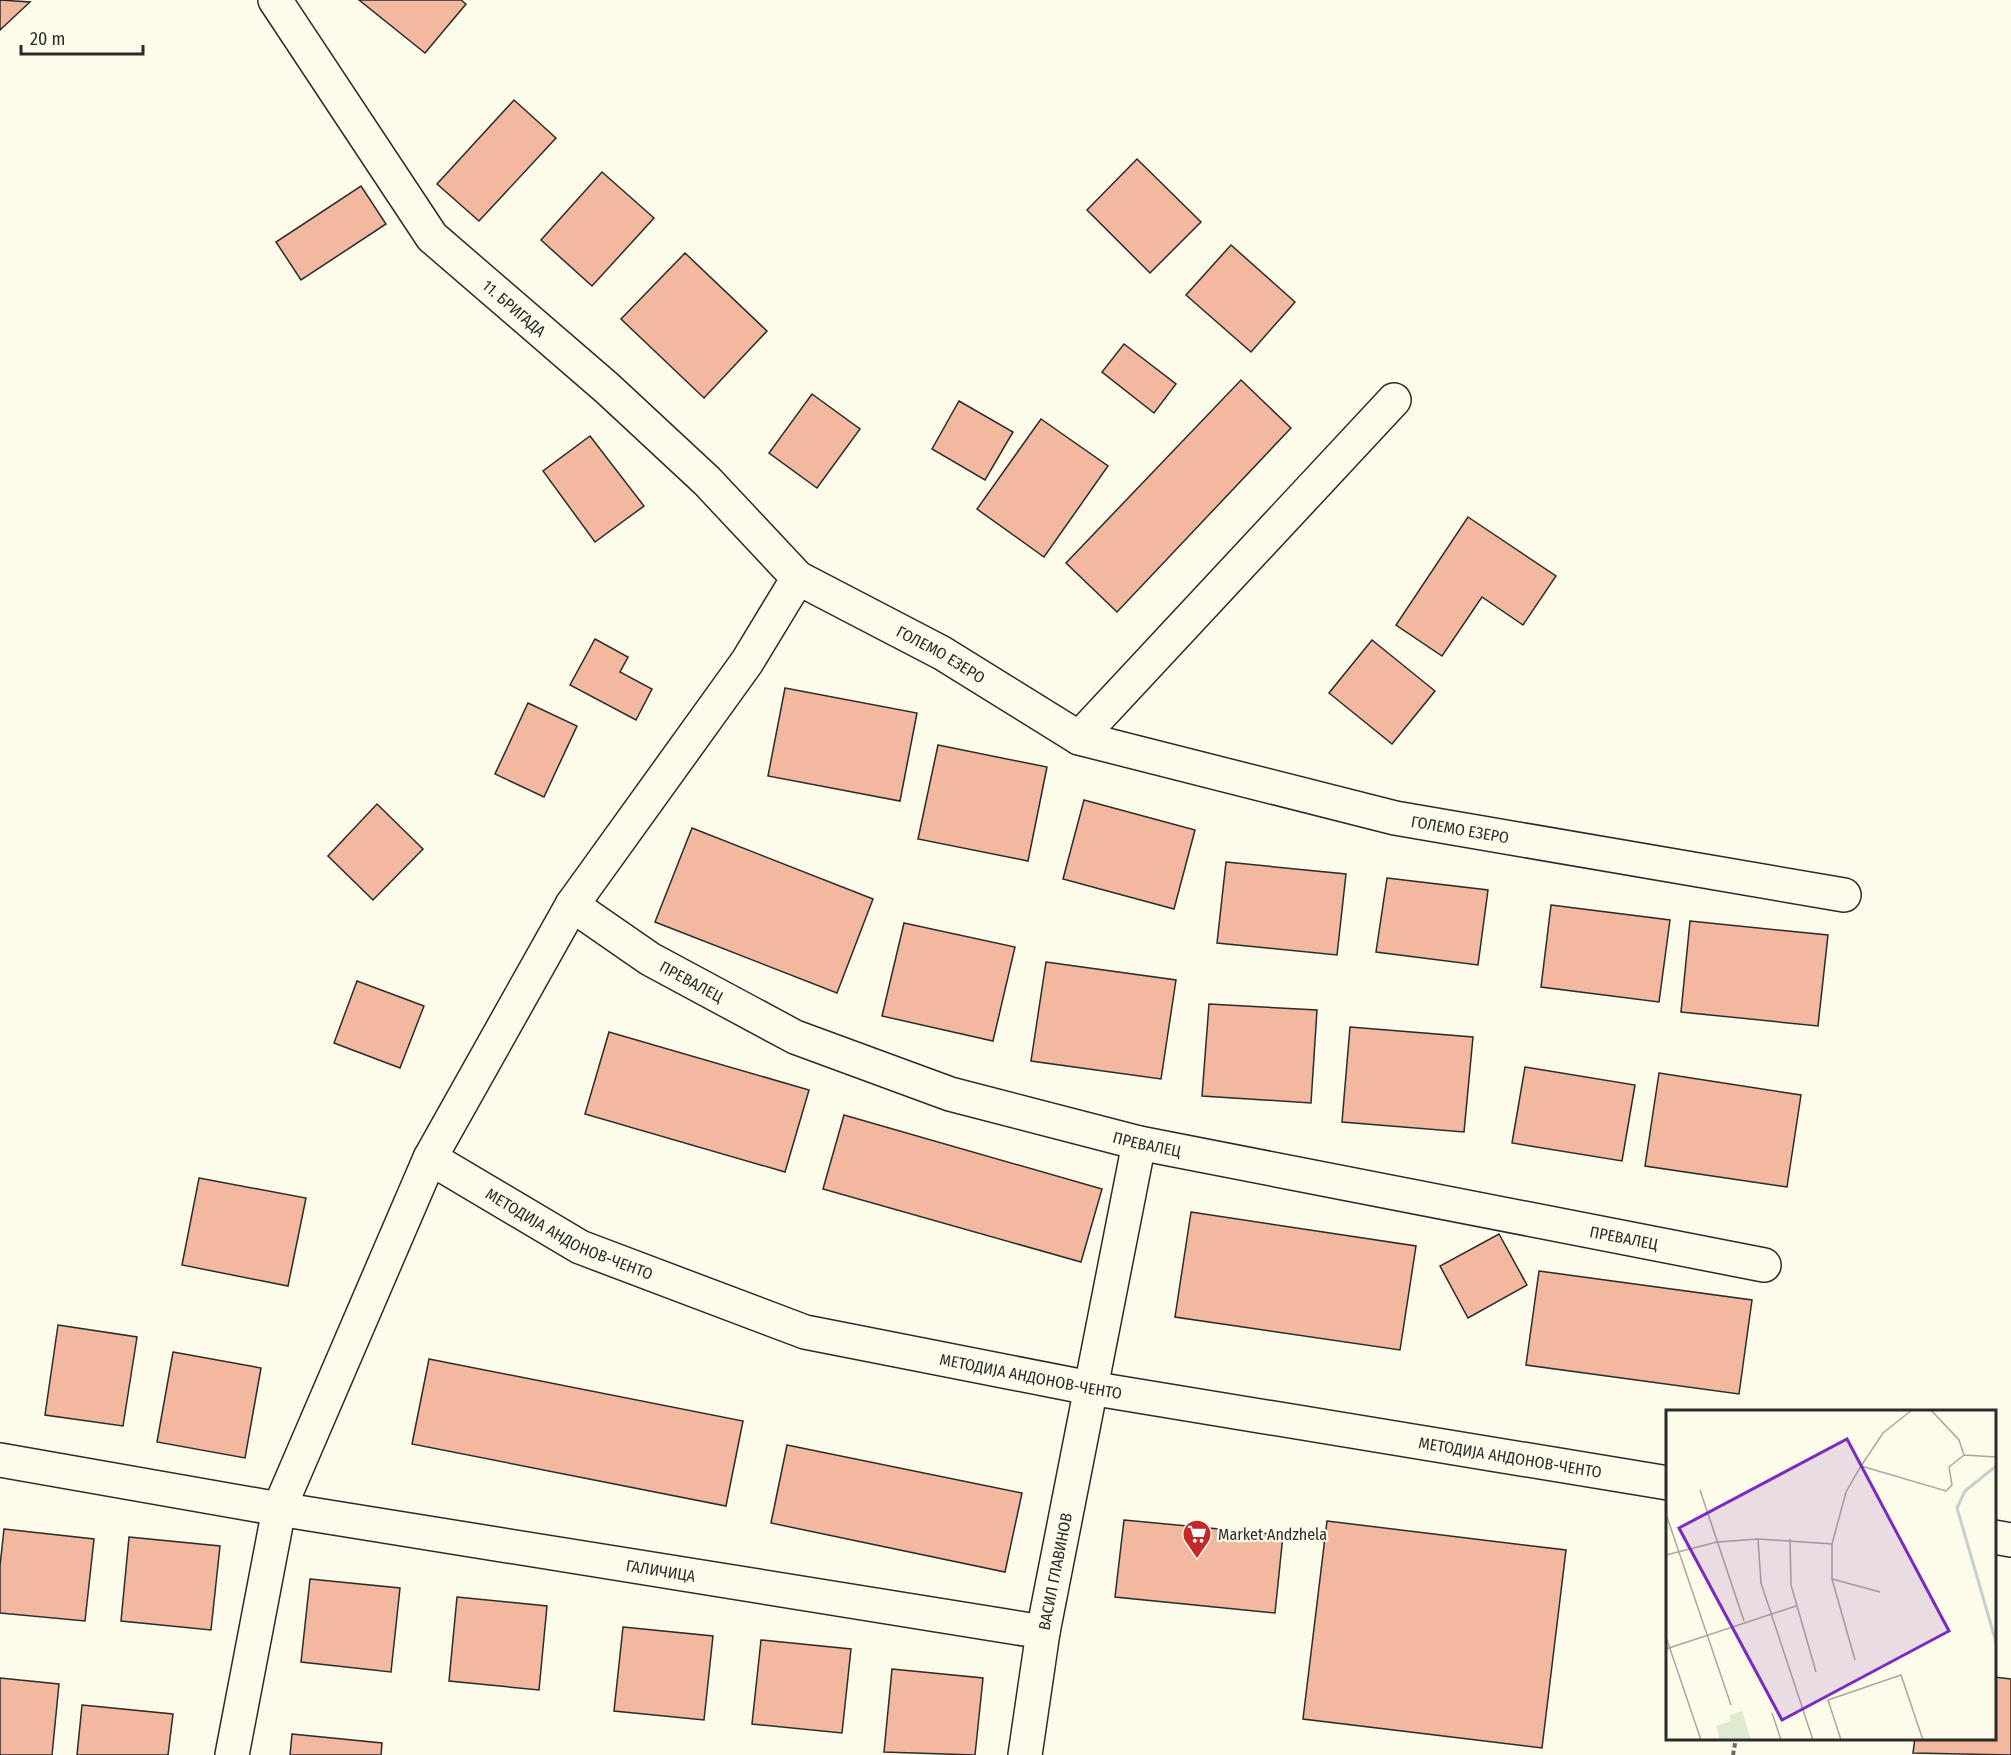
<svg xmlns="http://www.w3.org/2000/svg" width="2011" height="1755" font-family="'Fira Sans Condensed',sans-serif">
<style>
.building{fill:#f2b8a0;stroke:#2b2b2b;stroke-width:1.5}
.lines{fill:none;stroke-linecap:round;stroke-linejoin:round}
.minor-casing{stroke:#2b2b2b;stroke-width:36}
.tertiary-casing{stroke:#2b2b2b;stroke-width:36}
.path{stroke:#6a6964;stroke-width:4;stroke-dasharray:4.5 3;stroke-linecap:butt}
.minor{stroke:#fdfbea;stroke-width:33}
.tertiary{stroke:#fdfbea;stroke-width:33}
.labels{text-anchor:middle;stroke-width:4.5;stroke-linejoin:round;paint-order:stroke}
.street-label{font-size:16px;fill:#2b2b2b;stroke:#fdfbea}
.poi-label{font-size:16px;fill:#2b2b2b;stroke:#fdfbea;text-anchor:start}
.inset-river{fill:none;stroke:#c7d0d0;stroke-width:3}
.inset-road{fill:none;stroke:#a9a89e;stroke-width:1.5}
.view{fill:#7b2cbf;fill-opacity:0.15;stroke:#7b2cbf;stroke-width:3}
.inset-edge{fill:none;stroke:#2b2b2b;stroke-width:3}
</style>
<rect width="100%" height="100%" fill="#fdfbea"/>
<g class="building">
<path d="M 0,0 L 30,2 L 0,30 Z"/>
<path d="M 359,0 L 461,0 L 466,4 L 425,53 Z"/>
<path d="M 514,100 L 556,138 L 479,221 L 437,184 Z"/>
<path d="M 1137,159 L 1201,222 L 1150,273 L 1087,210 Z"/>
<path d="M 602,172 L 654,218 L 592,286 L 541,240 Z"/>
<path d="M 361,186 L 386,224 L 301,280 L 276,242 Z"/>
<path d="M 1231,245 L 1295,302 L 1251,352 L 1186,295 Z"/>
<path d="M 685,253 L 767,331 L 704,398 L 621,319 Z"/>
<path d="M 1124,344 L 1176,384 L 1154,413 L 1102,372 Z"/>
<path d="M 1241,380 L 1291,428 L 1117,612 L 1066,563 Z"/>
<path d="M 812,394 L 860,429 L 817,488 L 769,453 Z"/>
<path d="M 959,401 L 1013,432 L 985,480 L 932,449 Z"/>
<path d="M 1041,419 L 1108,466 L 1044,557 L 977,509 Z"/>
<path d="M 590,436 L 644,506 L 595,542 L 543,471 Z"/>
<path d="M 1468,517 L 1556,576 L 1523,625 L 1482,597 L 1442,656 L 1396,625 Z"/>
<path d="M 595,639 L 628,657 L 620,672 L 652,689 L 636,720 L 570,685 Z"/>
<path d="M 1372,640 L 1435,691 L 1392,744 L 1329,693 Z"/>
<path d="M 785,688 L 917,713 L 900,801 L 768,776 Z"/>
<path d="M 528,703 L 577,726 L 544,797 L 495,774 Z"/>
<path d="M 938,745 L 1047,767 L 1028,861 L 918,839 Z"/>
<path d="M 1084,800 L 1195,830 L 1174,909 L 1063,879 Z"/>
<path d="M 377,804 L 423,849 L 373,900 L 328,856 Z"/>
<path d="M 692,828 L 873,899 L 837,993 L 655,922 Z"/>
<path d="M 1226,862 L 1346,874 L 1337,955 L 1217,943 Z"/>
<path d="M 1387,878 L 1488,890 L 1478,965 L 1376,952 Z"/>
<path d="M 1551,905 L 1670,920 L 1659,1002 L 1541,987 Z"/>
<path d="M 1690,921 L 1828,935 L 1818,1026 L 1681,1012 Z"/>
<path d="M 904,923 L 1015,947 L 993,1041 L 882,1016 Z"/>
<path d="M 1046,962 L 1176,980 L 1161,1079 L 1031,1061 Z"/>
<path d="M 357,981 L 424,1006 L 400,1068 L 334,1043 Z"/>
<path d="M 1209,1004 L 1317,1010 L 1311,1103 L 1202,1096 Z"/>
<path d="M 1350,1027 L 1473,1037 L 1464,1132 L 1342,1122 Z"/>
<path d="M 609,1032 L 809,1090 L 785,1172 L 585,1114 Z"/>
<path d="M 1525,1067 L 1635,1085 L 1622,1161 L 1512,1143 Z"/>
<path d="M 1659,1073 L 1801,1095 L 1787,1187 L 1645,1166 Z"/>
<path d="M 844,1115 L 1102,1189 L 1081,1262 L 823,1189 Z"/>
<path d="M 199,1178 L 306,1198 L 288,1286 L 182,1265 Z"/>
<path d="M 1191,1212 L 1416,1246 L 1400,1350 L 1175,1317 Z"/>
<path d="M 1499,1234 L 1527,1285 L 1468,1318 L 1440,1266 Z"/>
<path d="M 1539,1271 L 1752,1300 L 1739,1394 L 1526,1365 Z"/>
<path d="M 58,1325 L 137,1337 L 123,1426 L 45,1415 Z"/>
<path d="M 173,1352 L 261,1368 L 245,1458 L 157,1442 Z"/>
<path d="M 429,1359 L 743,1421 L 726,1506 L 412,1444 Z"/>
<path d="M 787,1445 L 1022,1493 L 1005,1572 L 771,1523 Z"/>
<path d="M 1124,1520 L 1283,1535 L 1275,1613 L 1115,1597 Z"/>
<path d="M 1327,1521 L 1566,1550 L 1542,1748 L 1303,1719 Z"/>
<path d="M 4,1529 L 94,1539 L 85,1621 L 0,1613 L 0,1566 Z"/>
<path d="M 129,1537 L 220,1546 L 211,1630 L 121,1621 Z"/>
<path d="M 310,1579 L 400,1588 L 391,1672 L 301,1662 Z"/>
<path d="M 457,1597 L 547,1606 L 539,1690 L 449,1681 Z"/>
<path d="M 623,1627 L 713,1636 L 704,1720 L 614,1711 Z"/>
<path d="M 761,1640 L 851,1649 L 842,1733 L 752,1724 Z"/>
<path d="M 892,1669 L 983,1678 L 975,1755 L 884,1752 Z"/>
<path d="M 1994,1677 L 2011,1679 L 2011,1755 L 1913,1753 L 1915,1738 L 1994,1738 Z"/>
<path d="M 0,1678 L 59,1684 L 52,1755 L 0,1755 Z"/>
<path d="M 82,1705 L 173,1714 L 168,1755 L 77,1755 Z"/>
<path d="M 292,1734 L 382,1743 L 381,1755 L 290,1755 Z"/>
</g>
<g class="lines">
<g class="minor-casing">
<g id="minor">
<path id="s1" d="M 798,578 L 942,653 L 1079,738 L 1394,400"/>
<path id="s2" d="M 1079,738 L 1395,818 L 1844,895"/>
<path id="s3" d="M 572,905 L 650,959 L 795,1037 L 950,1094 L 1139,1143 L 1764,1265"/>
<path id="s4" d="M 0,1460 L 279,1509 L 1043,1632"/>
<path d="M 232,1755 L 279,1509 L 430,1158"/>
<path id="s5" d="M 1025,1755 L 1043,1632 L 1139,1143"/>
</g>
</g>
<g class="tertiary-casing">
<g id="tertiary">
<path id="s6" d="M 275,0 L 432,237 L 607,388 L 707,481 L 798,578 L 747,662 L 572,905 L 430,1158 L 580,1247 L 805,1332 L 1090,1388 L 1668,1483"/>
<path d="M 1994,1537 L 2011,1540"/>
</g>
</g>
<path class="path" d="M 1733,1755 L 1736,1738"/>
<use href="#minor" class="minor"/>
<use href="#tertiary" class="tertiary"/>
</g>
<defs>
<g id="supermarket-pin" transform="scale(1.5)"><path d="M0 17L-7.5 6A9.5 9.5 0 1 1 7.5 6Z" fill="#c62828" stroke="#fdfbea"/><path d="M-6-5.5h2.5l.6 2H6L4.5 2H-2.5L-4.4-4H-6ZM-1.5 3.2a1.3 1.3 0 1 0 .1 0ZM3 3.2a1.3 1.3 0 1 0 .1 0Z" fill="#fff"/></g>
</defs>
<g fill-rule="evenodd">
<use href="#supermarket-pin" x="1197" y="1534"/>
</g>
<g class="labels">
<g class="street-label">
<text dy="6" stroke="none"><textPath href="#s6" startOffset="393">11. БРИГАДА</textPath></text>
<text dy="6" stroke="none"><textPath href="#s1" startOffset="162">ГОЛЕМО ЕЗЕРО</textPath></text>
<text dy="6" stroke="none"><textPath href="#s2" startOffset="392">ГОЛЕМО ЕЗЕРО</textPath></text>
<text dy="6" stroke="none"><textPath href="#s3" startOffset="142">ПРЕВАЛЕЦ</textPath></text>
<text dy="6" stroke="none"><textPath href="#s3" startOffset="628">ПРЕВАЛЕЦ</textPath></text>
<text dy="6" stroke="none"><textPath href="#s6" startOffset="1632">МЕТОДИЈА АНДОНОВ-ЧЕНТО</textPath></text>
<text dy="6" stroke="none"><textPath href="#s3" startOffset="1114">ПРЕВАЛЕЦ</textPath></text>
<text dy="6" stroke="none"><textPath href="#s6" startOffset="2118">МЕТОДИЈА АНДОНОВ-ЧЕНТО</textPath></text>
<text dy="6" stroke="none"><textPath href="#s6" startOffset="2604">МЕТОДИЈА АНДОНОВ-ЧЕНТО</textPath></text>
<text dy="6" stroke="none"><textPath href="#s4" startOffset="670">ГАЛИЧИЦА</textPath></text>
<text dy="6" stroke="none"><textPath href="#s5" startOffset="186">ВАСИЛ ГЛАВИНОВ</textPath></text>
</g>
<g class="poi-label">
<text x="1218" y="1540">Market Andzhela</text>
</g>
</g>
<g transform="translate(1666 1410)">
<rect width="330" height="330" fill="#fdfbea"/>
<path d="M 76,301 L 85,330 L 54,330 L 50,316 L 65,311 L 64,305 Z" fill="#deebd1"/>
<path class="inset-river" d="M 330,56 L 299,81 L 291,98 L 330,232"/>
<path class="inset-road" d="M 265,0 L 293,30 L 298,45 L 330,47M 195,56 L 280,81 L 286,75 L 283,57 L 298,45M 34,80 L 78,211M 0,104 L 65,295M 92,129 L 95,173 L 147,330M 124,129 L 125,175 L 150,262M 0,145 L 51,132 L 92,129 L 166,134M 166,169 L 189,250M 214,182 L 166,169 L 166,134 L 180,82 L 195,56 L 217,23 L 246,0M 0,227 L 35,330M 0,239 L 130,196M 106,303 L 115,330M 175,330 L 162,290 L 235,265 L 257,330"/>
<path class="view" d="M 181,29 L 283,221 L 116,310 L 13,118 Z"/>
<rect width="330" height="330" class="inset-edge"/>
</g>
<path d="M21 45v9h122v-9" fill="none" stroke="#2b2b2b" stroke-width="3"/>
<text x="30" y="45" font-size="18" fill="#2b2b2b" stroke="#fdfbea" stroke-width="4.5" paint-order="stroke">20 m</text>
</svg>
